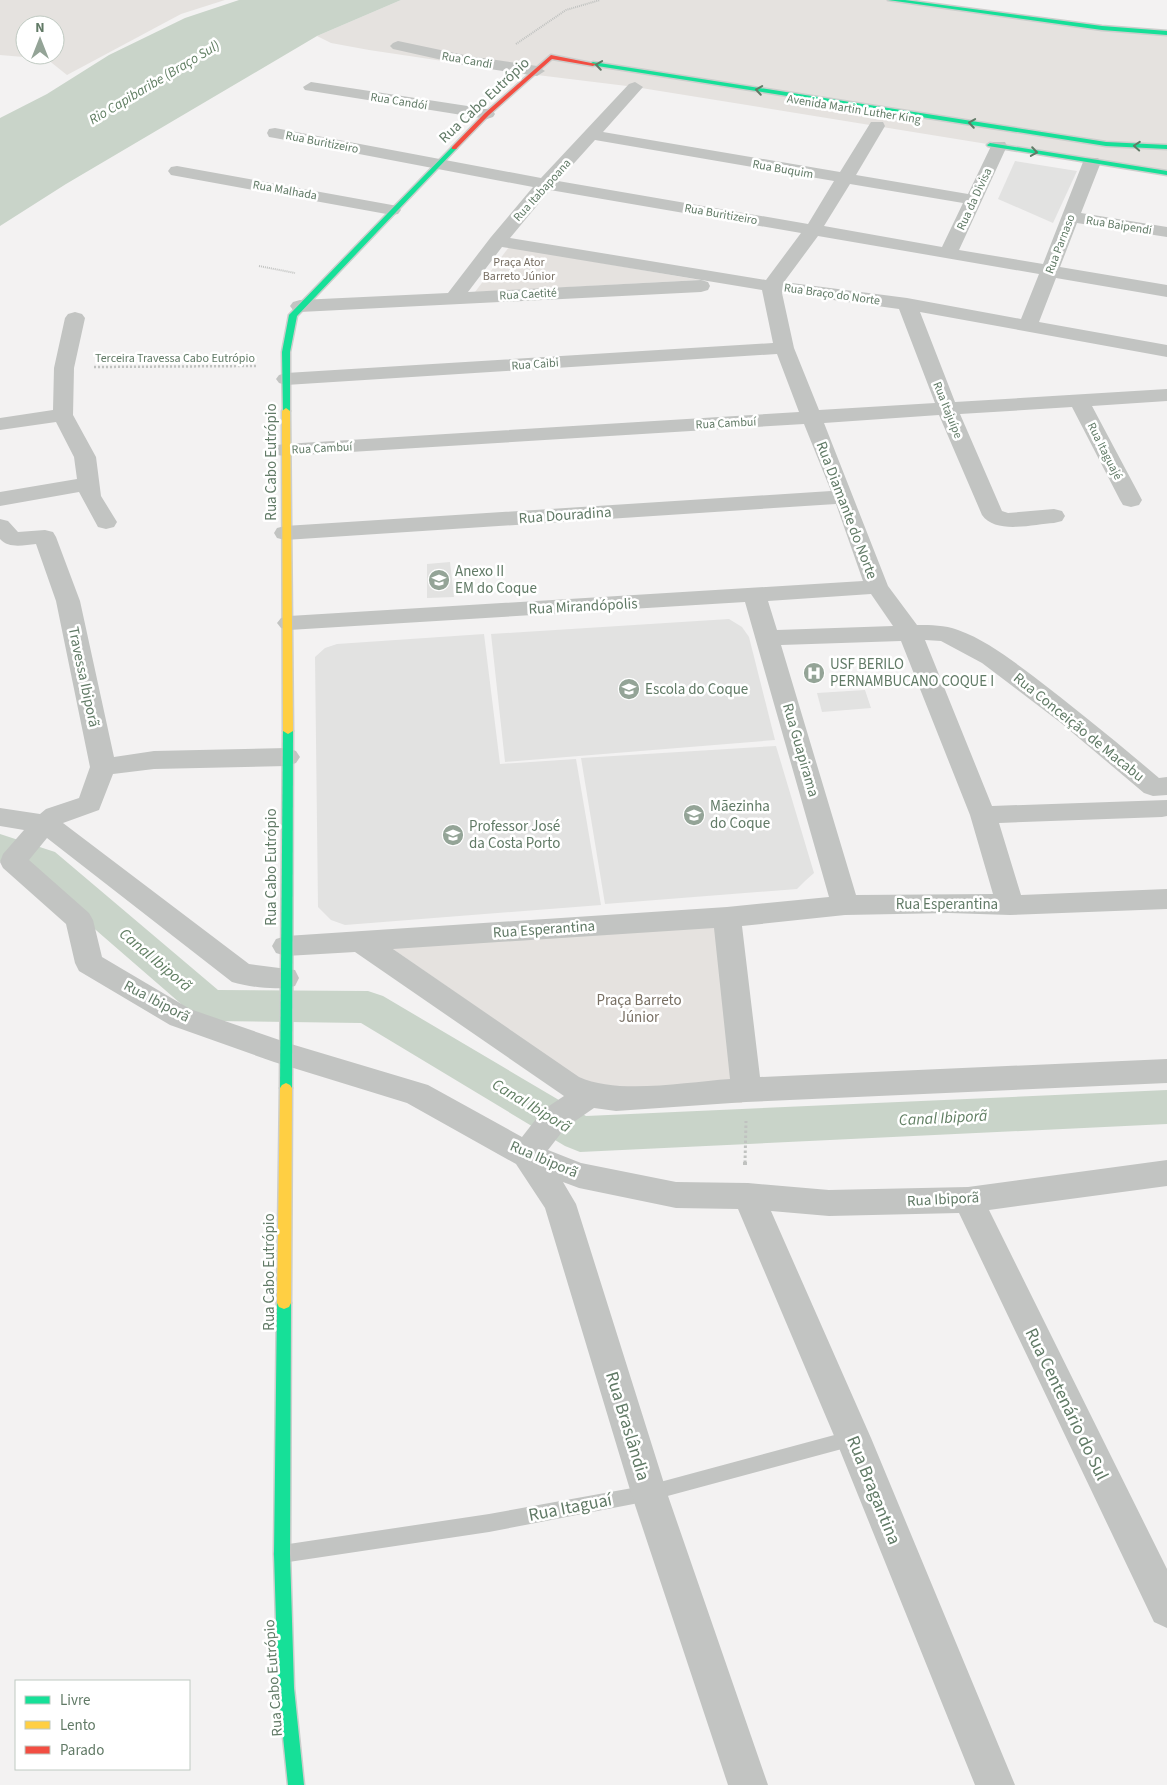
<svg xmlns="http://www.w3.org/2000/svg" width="1167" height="1785" font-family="'Source Sans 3',sans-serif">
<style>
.built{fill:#e2e2e1}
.green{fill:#e5e2df;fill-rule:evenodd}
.water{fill:#c9d4c9}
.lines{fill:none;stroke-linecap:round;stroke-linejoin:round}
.canal{fill:#c9d4c9;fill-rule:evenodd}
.fast-casing{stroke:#cccecc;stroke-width:3}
.slow-casing{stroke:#cccecc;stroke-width:3}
.jam-casing{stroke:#cccecc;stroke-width:3}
.path-far3{stroke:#c0c2c0;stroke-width:2;stroke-dasharray:1 1;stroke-linecap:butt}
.path-far2{stroke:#c0c2c0;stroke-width:2.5;stroke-dasharray:2 2;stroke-linecap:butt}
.path-far1{stroke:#c0c2c0;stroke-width:3;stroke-dasharray:2.5 2.5;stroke-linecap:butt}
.path{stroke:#c0c2c0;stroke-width:4;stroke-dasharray:3 3;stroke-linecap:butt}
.lane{fill:#c2c4c2;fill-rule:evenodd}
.street{fill:#c2c4c2;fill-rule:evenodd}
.fast{fill:#16e098;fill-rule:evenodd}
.slow{fill:#ffcf43;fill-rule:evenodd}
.jam{fill:#f24e42;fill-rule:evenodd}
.oneway{stroke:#617a66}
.labels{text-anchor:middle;stroke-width:5;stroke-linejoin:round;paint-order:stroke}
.far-street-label{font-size:12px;fill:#617a66;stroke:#fff}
.far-park-label{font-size:12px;fill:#786f63;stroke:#fff}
.far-water-label{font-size:14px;font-style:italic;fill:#607e62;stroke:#fff}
.street-label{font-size:15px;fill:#617a66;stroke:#fff}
.poi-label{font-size:15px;fill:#617a66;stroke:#fff;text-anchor:start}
.park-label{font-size:15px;fill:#786f63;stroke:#fff}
.water-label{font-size:16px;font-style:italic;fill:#607e62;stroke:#fff}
.near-street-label{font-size:18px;fill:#617a66;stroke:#fff}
</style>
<rect width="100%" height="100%" fill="#f3f2f2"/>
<g class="built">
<path d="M 1015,161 L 1077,171 L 1053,223 L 998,199 Z"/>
<path d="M 450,562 L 454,597 L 427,598 L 427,564 Z"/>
<path d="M 729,619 L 742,627 L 749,637 L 775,740 L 505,762 L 491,634 Z"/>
<path d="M 484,634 L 500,764 L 576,759 L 601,905 L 345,925 L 331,920 L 318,907 L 315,657 L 325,648 L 337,644 Z"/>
<path d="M 865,690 L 871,708 L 822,712 L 817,693 Z"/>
<path d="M 776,746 L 814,873 L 805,881 L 797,889 L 605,904 L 581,758 Z"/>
</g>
<g class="green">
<path d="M 0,0 L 225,0 L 181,14 L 67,75 L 47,59 L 0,55 ZM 25,25 L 55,25 L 55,55 L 25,55 Z"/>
<path d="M 401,0 L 890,0 L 1102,28 L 1167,33 L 1167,173 L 635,87 L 537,75 L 369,50 L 331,43 L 317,36 Z"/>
<path d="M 509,247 L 700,280 L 475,292 Z"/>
<path d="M 715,915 L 742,1103 L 603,1095 L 380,940 Z"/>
</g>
<path class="water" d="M 239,0 L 401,0 L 317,36 L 66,184 L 0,226 L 0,118 L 47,94 L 109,55 L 185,18 Z"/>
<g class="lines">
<path class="canal" d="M 0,834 L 55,852 L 218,990 L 368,991 L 383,996 L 586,1116 L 1167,1090 L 1167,1124 L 580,1152 L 565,1146 L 361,1023 L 209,1021 L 195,1016 L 29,872 L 0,861 Z"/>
<g class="fast-casing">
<g id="fast">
<path d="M 888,0 L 905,0 L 1102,26 L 1167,31 L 1167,35 L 1102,30 Z"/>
<path d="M 593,62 L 1106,142 L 1167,145 L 1167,149 L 1106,146 L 591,65 L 591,63 Z"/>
<path d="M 990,143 L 1167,171 L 1167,175 L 988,146 L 987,145 Z"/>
<path d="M 452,147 L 457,148 L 297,316 L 290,352 L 290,411 L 289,413 L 283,413 L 282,352 L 289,315 Z"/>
<path d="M 288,728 L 293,731 L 292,1088 L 290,1091 L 286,1093 L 282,1091 L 280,1088 L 283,731 Z"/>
<path d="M 284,1297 L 289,1299 L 291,1303 L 290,1554 L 294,1688 L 304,1785 L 288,1785 L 278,1688 L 274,1554 L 277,1303 L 279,1299 Z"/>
</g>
</g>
<g class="slow-casing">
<g id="slow">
<path d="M 286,408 L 290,411 L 293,731 L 288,734 L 283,731 L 282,411 Z"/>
<path d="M 286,1083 L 290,1085 L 292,1088 L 291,1303 L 289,1307 L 284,1309 L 279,1307 L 277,1303 L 280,1088 L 282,1085 Z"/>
</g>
</g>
<g class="jam-casing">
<path id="jam" d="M 551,55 L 596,64 L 593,66 L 552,59 L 489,115 L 456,149 L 452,149 L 452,147 L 485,113 Z"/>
</g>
<g class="path-far3">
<path d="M 516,44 L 566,10 L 600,0"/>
<path d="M 259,266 L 295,273"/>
</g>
<path class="path-far2" d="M 94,367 L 256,366"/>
<path class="path-far1" d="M 745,1163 L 746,1121"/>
<path class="path" d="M 745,1165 L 745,1161"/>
<path class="lane" d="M 853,1430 L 859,1432 L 862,1438 L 859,1444 L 853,1446 L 649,1501 L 489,1532 L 282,1563 L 275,1560 L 273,1554 L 275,1548 L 282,1545 L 489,1514 L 649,1485 Z"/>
<g class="street">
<path d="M 398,41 L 469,56 L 537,66 L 545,71 L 537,76 L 469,66 L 393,49 L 390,46 L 393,43 Z"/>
<path d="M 311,82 L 487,109 L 493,111 L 495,114 L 493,117 L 487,119 L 305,90 L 303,87 Z"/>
<path d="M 635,82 L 643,87 L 603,132 L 840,172 L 871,122 L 883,122 L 885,126 L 856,175 L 968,194 L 993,142 L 1005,142 L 1007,146 L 959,250 L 1043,264 L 1083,162 L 1086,158 L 1098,158 L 1101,162 L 1081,213 L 1167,227 L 1167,237 L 1077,223 L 1060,267 L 1167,285 L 1167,297 L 1056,278 L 1039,322 L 1167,345 L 1167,357 L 920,312 L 955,402 L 1167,389 L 1167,401 L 1092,406 L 1142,500 L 1139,505 L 1131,507 L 1123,505 L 1120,500 L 1072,407 L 960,414 L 1002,511 L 1008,513 L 1054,509 L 1062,511 L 1065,516 L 1062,521 L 1054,523 C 1034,524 996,535 982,515 L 939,415 L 824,423 L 888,586 L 917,625 C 932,625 944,625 958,630 C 986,640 1010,659 1033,676 C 1076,709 1118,743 1159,778 L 1167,777 L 1167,795 L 1153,796 L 1144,793 L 1061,723 L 982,663 L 941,641 L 925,640 L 992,806 L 1167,800 L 1167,816 L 1162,817 L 999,823 L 1021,895 L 1167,889 L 1167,909 L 1010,915 L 949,913 L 845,915 L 742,926 L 760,1077 L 1167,1059 L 1167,1083 L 746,1102 L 616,1111 L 594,1108 L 565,1128 L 548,1150 L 581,1163 L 676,1182 L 748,1183 L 829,1190 L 968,1187 L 1167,1160 L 1167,1186 L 989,1210 L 1167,1569 L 1167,1628 L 1154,1622 L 959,1213 L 829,1216 L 771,1211 L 871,1438 L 1015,1785 L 975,1785 L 835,1438 L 738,1209 L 676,1208 L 579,1188 L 563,1182 L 576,1204 L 667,1493 L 768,1785 L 728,1785 L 631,1493 L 545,1208 L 516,1164 L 407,1103 L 274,1062 L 170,1025 L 79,971 L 75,963 L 66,924 L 3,868 L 0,862 L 3,854 L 24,830 L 0,826 L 0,808 L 40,814 L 46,809 L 79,798 L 90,767 L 56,601 L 36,544 C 24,545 9,549 0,539 L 0,519 L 8,521 L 18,532 L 45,530 L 53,532 L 56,537 L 80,601 L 114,757 L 154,751 L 287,748 L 296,751 L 300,757 L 296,763 L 287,766 L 154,769 L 113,774 L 99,810 L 63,823 L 249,964 L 295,970 L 299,978 L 295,986 C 277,991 250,987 232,982 L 47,838 L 29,860 L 89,913 L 93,920 L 102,957 L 190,1009 L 291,1044 L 428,1085 L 522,1137 L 543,1110 L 564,1096 L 355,952 L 286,956 L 276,953 L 272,946 L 276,939 L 286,936 L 727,907 L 829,897 L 745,602 L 289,630 L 281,628 L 277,623 L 281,618 L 289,616 L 863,581 L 836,504 L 285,540 L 277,538 L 274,533 L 277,528 L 285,526 L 831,491 L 804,424 L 285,456 L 277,455 L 274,450 L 277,445 L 285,444 L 799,412 L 777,354 L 286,385 L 279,383 L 276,379 L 279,375 L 286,373 L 773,343 L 762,290 L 502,247 L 468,292 L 701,280 L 708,282 L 710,286 L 708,290 L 701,292 L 300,312 L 293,310 L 290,306 L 293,302 L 300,300 L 448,293 L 491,237 L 533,187 L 275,138 L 269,137 L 267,133 L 269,129 L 275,128 L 541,178 L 629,84 ZM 595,140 L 834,181 L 808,224 L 558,181 ZM 850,184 L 963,203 L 942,247 L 824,226 ZM 550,190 L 801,233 L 766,280 L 510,238 ZM 818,236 L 1039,274 L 1021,319 L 907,298 L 784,282 ZM 782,293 L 899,309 L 935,403 L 819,410 L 794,348 ZM 871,594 L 893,626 L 777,630 L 768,601 ZM 901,641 L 970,815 L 993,894 L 856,895 L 781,645 ZM 714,928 L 730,1079 C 685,1082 619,1095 579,1077 L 393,949 Z"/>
<path d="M 177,166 L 392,205 L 398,206 L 401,210 L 398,214 L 392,215 L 171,175 L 168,171 L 171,167 Z"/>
<path d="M 75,312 L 82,314 L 85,318 L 74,368 L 73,415 L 96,457 L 101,496 L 117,522 L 114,527 L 106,529 L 98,527 L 79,492 L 0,506 L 0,492 L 77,479 L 74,457 L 56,422 L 0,430 L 0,418 L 53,410 L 54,368 L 65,318 L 68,314 Z"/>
</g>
<use href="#fast" class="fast"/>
<use href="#slow" class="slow"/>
<use href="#jam" class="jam"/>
</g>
<defs><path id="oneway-chevron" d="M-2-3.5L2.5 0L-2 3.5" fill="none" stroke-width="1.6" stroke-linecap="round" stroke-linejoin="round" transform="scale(1.25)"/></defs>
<g class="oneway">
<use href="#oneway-chevron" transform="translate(599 65) rotate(-171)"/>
<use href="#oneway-chevron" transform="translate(759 90) rotate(-171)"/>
<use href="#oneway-chevron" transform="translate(972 123) rotate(-171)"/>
<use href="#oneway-chevron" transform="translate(1137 146) rotate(-176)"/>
<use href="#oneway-chevron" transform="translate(1034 152) rotate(9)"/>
</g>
<defs>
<g id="school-disc" transform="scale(1.125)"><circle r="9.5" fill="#94a497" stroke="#fff"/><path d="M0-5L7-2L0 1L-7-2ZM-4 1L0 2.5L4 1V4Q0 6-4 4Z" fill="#fff"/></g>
<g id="hospital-disc" transform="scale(1.125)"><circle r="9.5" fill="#94a497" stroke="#fff"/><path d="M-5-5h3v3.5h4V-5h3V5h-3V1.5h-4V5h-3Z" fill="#fff"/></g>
</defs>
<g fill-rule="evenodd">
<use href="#school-disc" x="439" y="580"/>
<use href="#hospital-disc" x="814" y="673"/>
<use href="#school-disc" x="629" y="689"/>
<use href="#school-disc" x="694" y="815"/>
<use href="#school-disc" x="453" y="835"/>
</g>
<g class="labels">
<g class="far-street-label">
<text transform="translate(467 60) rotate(10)" y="4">Rua Candi</text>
<text transform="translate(399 101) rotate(9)" y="4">Rua Candói</text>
<text transform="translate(854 109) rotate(9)" y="4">Avenida Martin Luther King</text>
<text transform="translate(322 142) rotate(11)" y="4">Rua Buritizeiro</text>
<text transform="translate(783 169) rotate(10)" y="4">Rua Buquim</text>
<text transform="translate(285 190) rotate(10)" y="4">Rua Malhada</text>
<text transform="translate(542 190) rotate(-48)" y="4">Rua Itabapoana</text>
<text transform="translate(974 199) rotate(-65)" y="4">Rua da Divisa</text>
<text transform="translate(721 214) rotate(10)" y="4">Rua Buritizeiro</text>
<text transform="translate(1119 225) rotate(9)" y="4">Rua Baipendi</text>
<text transform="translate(1060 244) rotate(-69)" y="4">Rua Parnaso</text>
<text transform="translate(528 294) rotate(-3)" y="4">Rua Caetité</text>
<text transform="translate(832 294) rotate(8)" y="4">Rua Braço do Norte</text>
<text x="175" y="362">Terceira Travessa Cabo Eutrópio</text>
<text transform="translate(535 364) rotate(-4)" y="4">Rua Caibi</text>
<text transform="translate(948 410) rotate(68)" y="4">Rua Itajuípe</text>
<text transform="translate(726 423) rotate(-3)" y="4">Rua Cambuí</text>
<text transform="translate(322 448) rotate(-3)" y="4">Rua Cambuí</text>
<text transform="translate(1105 451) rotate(63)" y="4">Rua Itaguajé</text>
</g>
<g class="far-park-label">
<text x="519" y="266">Praça Ator<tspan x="519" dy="14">Barreto Júnior</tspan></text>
</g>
<g class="far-water-label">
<text transform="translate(154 82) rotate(-31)" y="5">Rio Capibaribe (Braço Sul)</text>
</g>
<g class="street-label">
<text transform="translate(484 100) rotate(-43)" y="5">Rua Cabo Eutrópio</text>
<text transform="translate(271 462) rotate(-90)" y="5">Rua Cabo Eutrópio</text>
<text transform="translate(847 510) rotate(69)" y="5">Rua Diamante do Norte</text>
<text transform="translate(565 515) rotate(-4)" y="5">Rua Douradina</text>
<text transform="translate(583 606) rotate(-3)" y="5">Rua Mirandópolis</text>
<text transform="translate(84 677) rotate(78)" y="5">Travessa Ibiporã</text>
<text transform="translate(1079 727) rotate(39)" y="5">Rua Conceição de Macabu</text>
<text transform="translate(801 750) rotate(74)" y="5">Rua Guapirama</text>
<text transform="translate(271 867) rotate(-90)" y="5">Rua Cabo Eutrópio</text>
<text x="947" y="909">Rua Esperantina</text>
<text transform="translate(544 929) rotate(-4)" y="5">Rua Esperantina</text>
<text transform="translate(157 1001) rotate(28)" y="5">Rua Ibiporã</text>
<text transform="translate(544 1159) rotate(23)" y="5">Rua Ibiporã</text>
<text transform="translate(943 1199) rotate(-3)" y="5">Rua Ibiporã</text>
<text transform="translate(269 1272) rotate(-90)" y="5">Rua Cabo Eutrópio</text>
<text transform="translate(273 1678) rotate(-94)" y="5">Rua Cabo Eutrópio</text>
</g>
<g class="poi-label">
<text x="455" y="576">Anexo II<tspan x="455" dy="17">EM do Coque</tspan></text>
<text x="830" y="669">USF BERILO<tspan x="830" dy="17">PERNAMBUCANO COQUE I</tspan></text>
<text x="645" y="694">Escola do Coque</text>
<text x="710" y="811">Mãezinha<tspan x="710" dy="17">do Coque</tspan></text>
<text x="469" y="831">Professor José<tspan x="469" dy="17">da Costa Porto</tspan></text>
</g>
<g class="park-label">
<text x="639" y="1005">Praça Barreto<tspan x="639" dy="17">Júnior</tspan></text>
</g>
<g class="water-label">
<text transform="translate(156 959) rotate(40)" y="6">Canal Ibiporã</text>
<text transform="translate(532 1105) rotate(31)" y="6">Canal Ibiporã</text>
<text transform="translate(943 1117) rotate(-3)" y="6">Canal Ibiporã</text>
</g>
<g class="near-street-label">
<text transform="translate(1067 1404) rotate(64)" y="6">Rua Centenário do Sul</text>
<text transform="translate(628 1426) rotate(73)" y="6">Rua Braslândia</text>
<text transform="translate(874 1490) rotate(68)" y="6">Rua Bragantina</text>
<text transform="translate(570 1507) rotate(-11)" y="6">Rua Itaguaí</text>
</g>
</g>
<rect x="15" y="1680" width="175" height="90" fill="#ffffff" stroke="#c0cac2"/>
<rect x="25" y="1696" width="25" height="8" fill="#16e098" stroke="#c0cac2"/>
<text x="60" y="1705" font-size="15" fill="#617a66">Livre</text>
<rect x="25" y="1721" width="25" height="8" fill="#ffcf43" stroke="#c0cac2"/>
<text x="60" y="1730" font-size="15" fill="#617a66">Lento</text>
<rect x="25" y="1746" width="25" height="8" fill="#f24e42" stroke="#c0cac2"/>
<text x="60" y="1755" font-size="15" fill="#617a66">Parado</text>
<g transform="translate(40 40)"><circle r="24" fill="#ffffff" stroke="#c0cac2"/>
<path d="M0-4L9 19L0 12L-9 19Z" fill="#94a497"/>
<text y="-8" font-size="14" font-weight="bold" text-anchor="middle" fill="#617a66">N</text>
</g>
</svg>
